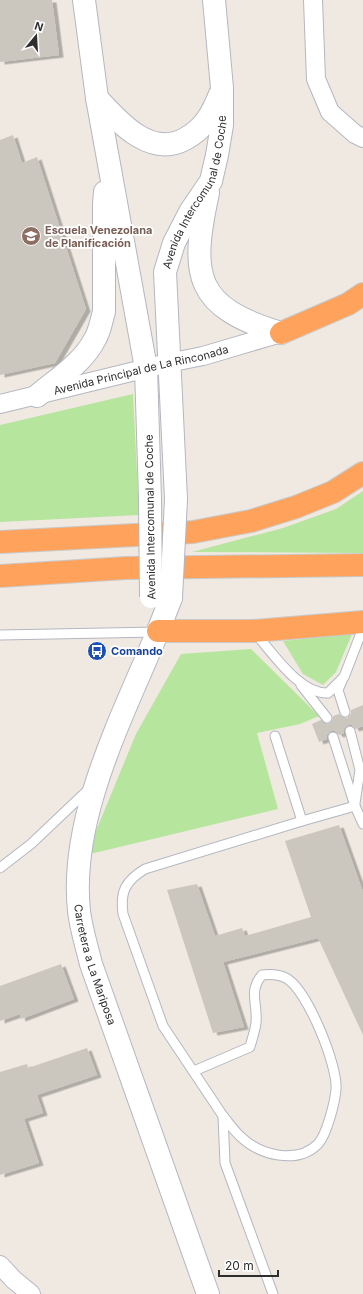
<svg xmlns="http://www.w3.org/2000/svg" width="363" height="1294" font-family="Inter,sans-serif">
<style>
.green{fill:#b6e59e}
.building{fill:#cbc7bf;filter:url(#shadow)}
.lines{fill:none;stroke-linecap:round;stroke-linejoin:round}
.service-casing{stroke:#b4b7c1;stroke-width:11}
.minor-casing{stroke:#b4b7c1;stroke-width:20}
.tertiary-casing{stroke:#b4b7c1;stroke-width:24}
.secondary-casing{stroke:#b4b7c1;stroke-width:24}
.motorway-casing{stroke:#c9c9c9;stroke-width:24}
.service{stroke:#fff;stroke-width:9}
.minor{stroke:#fff;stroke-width:18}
.tertiary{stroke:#fff;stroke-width:22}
.secondary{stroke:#fff;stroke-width:22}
.motorway{stroke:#ffa35c;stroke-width:22}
.secondary-bridge-casing{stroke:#b4b7c1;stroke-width:24;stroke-linecap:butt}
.secondary-bridge{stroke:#fff;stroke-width:22}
.labels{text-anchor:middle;stroke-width:3.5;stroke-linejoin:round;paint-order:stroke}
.street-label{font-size:11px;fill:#2e2e2e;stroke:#fff}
.education-label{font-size:11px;font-weight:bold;fill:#785e54;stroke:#fff;text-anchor:start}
.transit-label{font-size:11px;font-weight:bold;fill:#164399;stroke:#fff;text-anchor:start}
</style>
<defs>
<filter id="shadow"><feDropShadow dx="4.5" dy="2.5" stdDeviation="0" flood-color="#0004"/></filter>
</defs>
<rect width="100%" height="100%" fill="#efe9e1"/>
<g class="green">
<path d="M 133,394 L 139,515 L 0,522 L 0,425 Z"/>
<path d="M 363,491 L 363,553 L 192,552 L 283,528 L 336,509 Z"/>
<path d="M 352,634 L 336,672 L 323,685 L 303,674 L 283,641 Z"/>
<path d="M 251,649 L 319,716 L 300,724 L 257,733 L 278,809 L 86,855 L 136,734 L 181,654 Z"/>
</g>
<g class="building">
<path d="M 0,0 L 52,0 L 59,55 L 0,62 Z"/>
<path d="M 13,135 L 22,163 L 37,157 L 86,309 L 55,363 L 0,375 L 0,140 Z"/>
<path d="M 363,705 L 363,726 L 355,729 L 352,725 L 348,725 L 344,729 L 344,733 L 339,735 L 335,731 L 331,731 L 327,735 L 327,739 L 319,742 L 312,724 L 321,720 L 328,724 L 332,721 L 333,716 L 339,714 L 343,718 L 347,718 L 351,714 L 351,710 Z"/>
<path d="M 339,825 L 363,892 L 363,1035 L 318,938 L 223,962 L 244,1027 L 213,1033 L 167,890 L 197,884 L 215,936 L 242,928 L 245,936 L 311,917 L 285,841 Z"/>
<path d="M 61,964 L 74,999 L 21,1019 L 20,1014 L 0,1021 L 0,986 Z"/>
<path d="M 87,1048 L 97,1075 L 37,1095 L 43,1113 L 24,1119 L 39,1163 L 0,1175 L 0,1072 L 27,1064 L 28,1068 Z"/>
</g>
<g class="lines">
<g class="service-casing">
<g id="service">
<path d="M 255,633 C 273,653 299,694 328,693 L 344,677 L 363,628"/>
<path d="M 0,635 L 157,632"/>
<path d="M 342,681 L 338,690 L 345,712"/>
<path d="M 301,685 L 327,718"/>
<path d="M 350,731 L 360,770 L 355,803"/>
<path d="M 275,736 L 302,821"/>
<path d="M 333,737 L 355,806 L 363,824"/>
<path d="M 0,868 L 31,844 L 89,789"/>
<path d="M 194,1071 L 250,1047 C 252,1039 255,1031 256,1023 C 258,1003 248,992 262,975 C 270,974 278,974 286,978 C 307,989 338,1066 336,1089 C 335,1102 327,1134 318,1144 C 297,1165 260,1155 241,1137 C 234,1131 229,1123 223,1116"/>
<path d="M 273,1294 L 225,1163 L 223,1116 L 163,1026 L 123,914 C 120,892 125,881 145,869 L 302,821 L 355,806"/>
</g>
</g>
<g class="minor-casing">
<g id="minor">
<path d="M 313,0 L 316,79 L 330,112 L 355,134 L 363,138"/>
<path id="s1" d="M 0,404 L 168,363 L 203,356 L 281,333"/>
<path d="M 0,1265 L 14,1280 L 31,1294"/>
</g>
</g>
<g class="tertiary-casing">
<g id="tertiary">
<path id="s2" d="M 158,631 C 123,716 69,817 79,911 C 81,929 87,947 91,964 L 208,1294"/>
</g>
</g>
<g class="secondary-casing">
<g id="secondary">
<path d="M 84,0 L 97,98 L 146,368 L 150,499"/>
<path d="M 97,98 C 119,122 150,158 185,139 C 204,129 212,114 220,94"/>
<path d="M 208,193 C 190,276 194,307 281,333"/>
<path d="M 37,396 C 57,379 83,363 95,339 C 100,331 101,321 104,312 L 104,204 L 105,192"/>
<path id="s3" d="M 176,499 L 165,272 L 174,243 L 190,212 L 211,181 L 217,155 L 222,125 L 222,88 L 214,0"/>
<path d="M 158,631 L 171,598"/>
</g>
</g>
<g class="motorway-casing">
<g id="motorway">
<path d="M 281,333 L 348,304 L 363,294"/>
<path d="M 0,542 L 193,532 L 251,521 L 296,507 L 333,492 L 363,473"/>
<path d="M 0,576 L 126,568 L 363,565"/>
<path d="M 158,631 L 253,631 L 363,622"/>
</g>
</g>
<use href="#service" class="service"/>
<use href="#minor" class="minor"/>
<use href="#tertiary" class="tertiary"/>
<use href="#secondary" class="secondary"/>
<use href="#motorway" class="motorway"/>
<g class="secondary-bridge-casing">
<g id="secondary-bridge">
<path d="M 150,499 L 151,597"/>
<path d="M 171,598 L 176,499"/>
</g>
</g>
<use href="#secondary-bridge" class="secondary-bridge"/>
</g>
<defs>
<g id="university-disc" transform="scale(1)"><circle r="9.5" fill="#8d6e63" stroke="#fff"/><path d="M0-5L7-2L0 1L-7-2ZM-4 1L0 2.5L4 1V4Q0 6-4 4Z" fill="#fff"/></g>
<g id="bus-disc" transform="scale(1)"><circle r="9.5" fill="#1a4fb4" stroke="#fff"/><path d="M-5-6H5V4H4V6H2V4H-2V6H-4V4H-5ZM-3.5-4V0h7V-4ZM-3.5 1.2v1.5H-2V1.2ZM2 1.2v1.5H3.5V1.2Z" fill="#fff"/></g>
</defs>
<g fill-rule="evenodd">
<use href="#university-disc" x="31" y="236"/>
<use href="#bus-disc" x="97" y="651"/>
</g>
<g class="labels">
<g class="street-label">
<text dy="4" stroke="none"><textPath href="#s3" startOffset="314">Avenida Intercomunal de Coche</textPath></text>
<text dy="4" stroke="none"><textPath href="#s1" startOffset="145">Avenida Principal de La Rinconada</textPath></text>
<text transform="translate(150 517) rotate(-91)" y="4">Avenida Intercomunal de Coche</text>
<text dy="4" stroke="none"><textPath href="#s2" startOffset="350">Carretera a La Mariposa</textPath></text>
</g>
<g class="education-label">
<text x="45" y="234">Escuela Venezolana<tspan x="45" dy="13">de Planificación</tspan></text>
</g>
<g class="transit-label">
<text x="111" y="655">Comando</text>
</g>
</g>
<g transform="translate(36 36) rotate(18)" stroke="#ffffff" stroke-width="3" paint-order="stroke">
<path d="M0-3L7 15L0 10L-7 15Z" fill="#2e2e2e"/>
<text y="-6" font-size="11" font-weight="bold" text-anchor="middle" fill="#2e2e2e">N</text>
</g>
<path d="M219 1270v6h59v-6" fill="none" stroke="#2e2e2e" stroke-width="2"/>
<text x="225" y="1270" font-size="12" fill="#2e2e2e" stroke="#ffffff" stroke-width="3" paint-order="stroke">20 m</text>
</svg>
